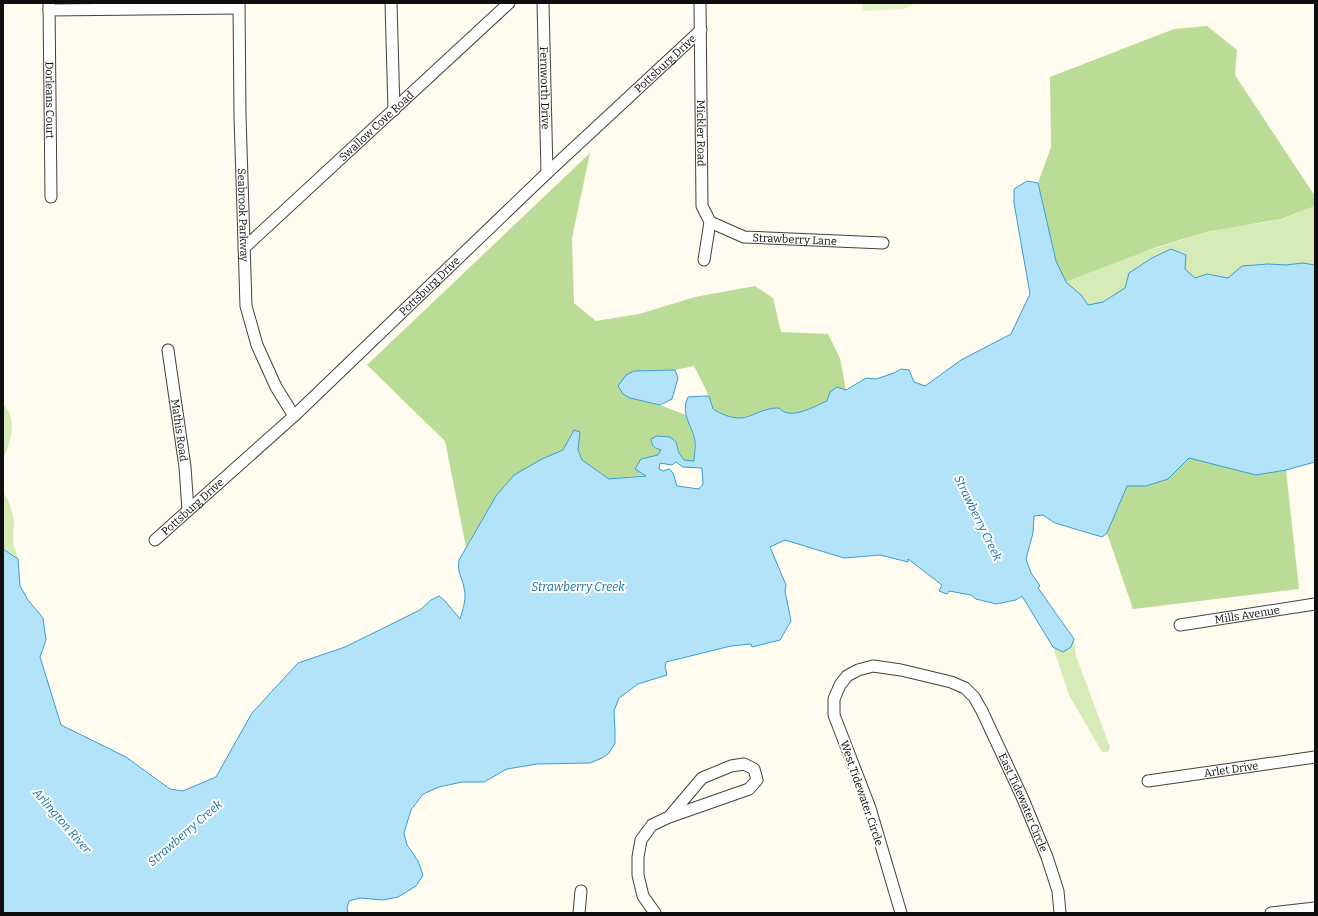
<svg xmlns="http://www.w3.org/2000/svg" width="1318" height="916" font-family="Bitter,serif">
<style>
.green{fill:#d6ebb8}
.forest{fill:#badc97}
.pitch{fill:#e6f2ca}
.water{fill:#b3e3f8;stroke:#389ed1;fill-rule:evenodd}
.lines{fill:none;stroke-linecap:round;stroke-linejoin:round}
.minor-casing{stroke:#414141;stroke-width:13}
.minor{stroke:#fff;stroke-width:11}
.labels{text-anchor:middle;stroke-width:4;stroke-linejoin:round;paint-order:stroke}
.street-label{font-size:11px;fill:#0e0e0e;stroke:#fff}
.water-label{font-size:12px;font-style:italic;fill:#146fa4;stroke:#fff}
</style>
<rect width="100%" height="100%" fill="#fffbef"/>
<g class="green">
<path d="M 1315,206 L 1315,342 L 1062,328 L 1066,282 C 1112,262 1161,245 1209,232 C 1233,225 1258,225 1281,219 C 1292,216 1304,210 1315,206 Z"/>
<path d="M 3,404 C 19,420 10,442 3,460 Z"/>
<path d="M 3,492 L 9,502 L 14,520 L 13,542 L 18,559 L 3,549 Z"/>
<path d="M 1074,639 L 1076,656 L 1110,747 L 1108,752 L 1102,752 L 1069,695 L 1053,647 L 1063,652 L 1071,647 Z"/>
</g>
<g class="forest">
<path d="M 1207,26 L 1237,50 L 1235,75 L 1315,196 L 1315,206 L 1281,219 L 1211,231 L 1183,239 L 1157,247 L 1083,275 L 1066,282 L 1056,261 L 1038,183 L 1051,147 L 1050,77 L 1174,29 Z"/>
<path d="M 590,153 L 572,238 L 574,303 L 596,321 L 639,314 L 695,297 L 755,286 L 773,298 L 781,332 L 828,334 L 840,358 L 846,390 L 830,392 L 827,401 L 801,412 L 791,414 L 772,408 L 741,418 L 725,416 L 713,409 L 709,396 L 694,366 L 675,370 L 634,371 L 630,398 L 660,405 L 686,415 L 695,441 L 694,461 L 684,461 L 679,453 L 675,442 L 662,450 L 658,455 L 641,459 L 635,469 L 647,475 L 609,479 L 582,460 L 578,450 L 580,432 L 574,430 L 563,450 L 542,459 L 513,476 L 496,496 L 466,547 L 445,441 L 367,365 Z"/>
<path d="M 1189,458 L 1256,475 L 1286,470 L 1299,589 L 1133,609 L 1107,533 L 1127,486 L 1146,486 L 1180,467 Z"/>
</g>
<path class="pitch" d="M 862,3 L 916,3 L 904,9 L 863,11 Z"/>
<g class="water">
<path d="M 1027,181 L 1038,183 L 1056,261 L 1066,282 L 1081,295 L 1088,305 L 1103,302 L 1125,288 L 1129,273 L 1152,258 L 1171,249 L 1186,255 L 1185,269 L 1195,278 L 1207,274 L 1228,278 L 1242,266 L 1268,264 L 1286,265 L 1303,263 L 1315,265 L 1315,462 L 1286,470 L 1256,475 L 1189,458 L 1168,479 L 1146,486 L 1127,486 L 1107,533 L 1102,537 L 1055,523 L 1043,515 L 1034,516 L 1033,533 L 1026,559 L 1031,573 L 1040,586 L 1038,588 L 1074,639 L 1071,647 L 1063,652 L 1053,647 L 1022,596 L 1016,600 L 996,604 L 976,599 L 971,595 L 949,591 L 947,594 L 939,591 L 942,585 L 908,559 L 908,562 L 880,555 L 844,558 L 785,540 L 770,547 L 786,585 L 785,591 L 791,621 L 780,640 L 752,647 L 751,644 L 731,646 L 666,662 L 665,667 L 667,675 L 638,684 L 619,698 L 614,711 L 615,732 L 615,743 L 609,753 L 602,758 L 590,763 L 537,764 L 507,769 L 484,782 L 462,782 L 439,787 L 423,794 L 411,810 L 404,833 L 407,845 L 418,861 L 423,875 L 416,886 L 398,897 L 383,900 L 360,898 L 349,901 L 347,908 L 348,913 L 3,913 L 3,549 L 18,559 L 20,586 L 28,600 L 43,618 L 46,640 L 40,657 L 61,725 L 126,757 L 170,789 L 183,791 L 216,777 L 252,713 L 298,663 L 345,647 L 420,610 L 431,600 L 439,596 L 445,601 L 460,619 C 463,609 467,598 464,588 C 462,575 457,575 459,560 L 496,496 L 514,475 L 542,459 L 563,450 L 574,430 L 580,432 L 578,450 L 582,460 L 609,479 L 646,476 L 635,469 L 641,459 L 658,455 L 661,450 C 655,448 652,447 651,439 L 657,436 L 670,437 L 676,442 L 679,453 L 684,460 L 694,461 C 694,455 696,447 695,441 C 692,425 680,414 688,397 L 705,396 L 709,396 L 713,409 C 721,414 730,418 740,418 C 751,418 764,407 779,408 C 790,421 815,406 827,401 L 830,392 L 837,387 L 846,390 L 866,378 L 876,379 L 894,373 L 901,369 L 909,370 L 914,382 L 925,386 L 961,360 L 1011,334 L 1030,294 L 1014,203 L 1014,189 ZM 676,462 L 683,467 L 702,468 L 703,484 L 699,489 L 677,486 L 673,473 L 669,469 L 663,471 L 659,469 L 660,463 L 672,465 Z"/>
<path d="M 675,370 L 678,378 L 672,399 L 660,405 L 630,398 L 623,394 L 618,386 L 626,375 L 634,371 Z"/>
</g>
<g class="lines">
<g class="minor-casing">
<g id="minor">
<path id="s1" d="M 49,3 L 51,197"/>
<path id="s2" d="M 239,3 L 240,116 L 246,306 L 257,345 L 276,387 L 294,416"/>
<path d="M 391,3 L 394,110"/>
<path id="s3" d="M 543,3 L 547,173"/>
<path id="s4" d="M 700,3 L 702,206 L 710,222 L 704,260"/>
<path d="M 49,10 L 239,8"/>
<path id="s5" d="M 710,222 L 744,237 L 883,243"/>
<path id="s6" d="M 244,248 L 509,3"/>
<path id="s7" d="M 168,350 L 185,467 L 188,510"/>
<path id="s8" d="M 155,540 L 294,416 L 547,173 L 701,30"/>
<path id="s9" d="M 1180,625 L 1315,604"/>
<path id="s10" d="M 1148,781 L 1315,757"/>
<path d="M 579,913 L 581,891"/>
<path d="M 655,913 L 643,896 L 638,875 L 638,857 L 641,840 L 652,825 L 669,817 L 749,789 L 757,780 L 754,769 L 744,764 L 731,766 L 702,778 L 669,817"/>
<path id="s11" d="M 901,913 L 870,808 L 834,715 L 834,699 L 840,685 L 847,676 L 858,670 L 873,666 L 901,670 L 951,682 L 965,688 L 974,697 L 982,711 L 1023,799 L 1047,857 L 1058,891 L 1060,913"/>
<path d="M 1271,913 L 1315,908"/>
</g>
</g>
<use href="#minor" class="minor"/>
</g>
<g class="labels">
<g class="street-label">
<text dy="4" stroke="none"><textPath href="#s8" startOffset="698">Pottsburg Drive</textPath></text>
<text dy="4" stroke="none"><textPath href="#s3" startOffset="85">Fernworth Drive</textPath></text>
<text dy="4" stroke="none"><textPath href="#s1" startOffset="97">Dorleans Court</textPath></text>
<text dy="4" stroke="none"><textPath href="#s6" startOffset="180">Swallow Cove Road</textPath></text>
<text dy="4" stroke="none"><textPath href="#s4" startOffset="130">Mickler Road</textPath></text>
<text dy="4" stroke="none"><textPath href="#s2" startOffset="212">Seabrook Parkway</textPath></text>
<text dy="4" stroke="none"><textPath href="#s5" startOffset="88">Strawberry Lane</textPath></text>
<text dy="4" stroke="none"><textPath href="#s8" startOffset="374">Pottsburg Drive</textPath></text>
<text dy="4" stroke="none"><textPath href="#s7" startOffset="81">Mathis Road</textPath></text>
<text dy="4" stroke="none"><textPath href="#s8" startOffset="50">Pottsburg Drive</textPath></text>
<text dy="4" stroke="none"><textPath href="#s9" startOffset="68">Mills Avenue</textPath></text>
<text dy="4" stroke="none"><textPath href="#s10" startOffset="84">Arlet Drive</textPath></text>
<text transform="translate(862 793) rotate(71)" y="4">West Tidewater Circle</text>
<text dy="4" stroke="none"><textPath href="#s11" startOffset="504">East Tidewater Circle</textPath></text>
</g>
<g class="water-label">
<text transform="translate(978 518) rotate(64)" y="4">Strawberry Creek</text>
<text x="578" y="591">Strawberry Creek</text>
<text transform="translate(62 821) rotate(49)" y="4">Arlington River</text>
<text transform="translate(185 833) rotate(-41)" y="4">Strawberry Creek</text>
</g>
</g>
<rect width="1318" height="916" fill="none" stroke="#0e0e0e" stroke-width="8"/>
</svg>
